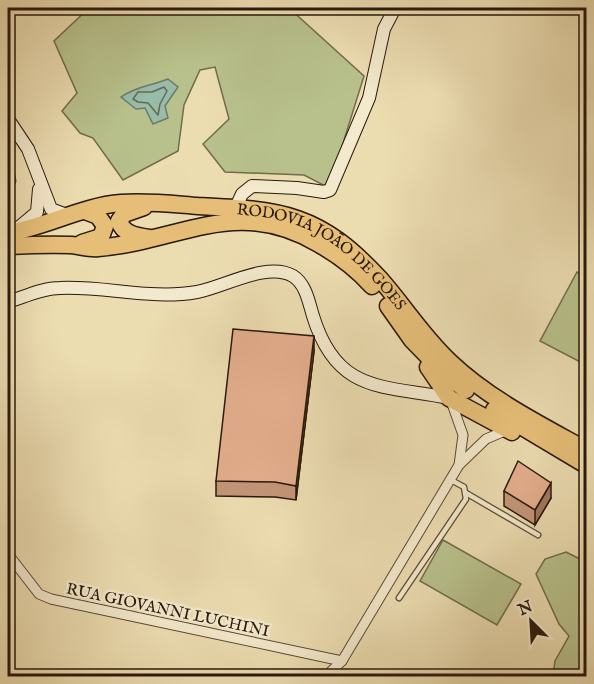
<svg xmlns="http://www.w3.org/2000/svg" width="594" height="684" font-family="'IM FELL English',serif">
<style>
.green{fill:#b8c18c;stroke:#706c4c;stroke-width:1.5}
.water{fill:#99bca9;stroke:#6c7a6a;stroke-width:1.5}
.lines{fill:none;stroke-linecap:round;stroke-linejoin:round}
.shore{stroke:#616a5a;stroke-width:1.5}
.lane-casing{stroke:#5a4935;stroke-width:7}
.street-casing{stroke:#5a4935;stroke-width:11}
.secondary-casing{stroke:#29180c;stroke-width:14}
.highway-casing{stroke:#29180c;stroke-width:19}
.lane{stroke:#f3e9cc;stroke-width:4.5}
.street{stroke:#f3e9cc;stroke-width:9}
.secondary{stroke:#f3e9cc;stroke-width:12}
.highway{stroke:#e6be78;stroke-width:16}
.wall{fill:#c49679;stroke:#29180c;stroke-width:1.5}
.shaded-wall{fill:#a07a63;stroke:#29180c;stroke-width:1.5}
.building{fill:#e4ae8d;stroke:#29180c;stroke-width:1.5}
.labels{text-anchor:middle;stroke-width:5;stroke-linejoin:round;paint-order:stroke}
.street-label{font-size:16px;fill:#29180c;stroke:#f3e9cc}
</style>
<rect width="100%" height="100%" fill="#ecddb1"/>
<filter id="stains"><feTurbulence type="fractalNoise" baseFrequency=".00333" numOctaves="4"/><feColorMatrix values="0 0 0 0 .2 0 0 0 0 .09 0 0 0 0 .02 0 0 0 .5 -.17"/></filter>
<radialGradient id="worn" r=".72"><stop offset=".6" stop-color="#630" stop-opacity="0"/><stop offset="1" stop-color="#630" stop-opacity=".3"/></radialGradient>
<g class="green">
<path d="M 89,8 L 289,8 L 364,76 L 329,188 L 304,175 L 225,172 L 203,144 L 229,119 L 215,67 L 200,70 L 184,105 L 178,151 L 123,180 L 93,138 L 80,133 L 62,111 L 77,93 L 54,41 Z"/>
<path d="M 577,272 L 586,277 L 586,365 L 540,341 Z"/>
<path d="M 443,540 L 521,584 L 497,625 L 420,581 Z"/>
<path d="M 566,552 L 586,562 L 586,668 L 581,676 L 553,676 L 555,661 L 569,636 L 559,624 L 536,574 L 545,559 Z"/>
</g>
<path class="water" d="M 168,79 L 178,87 L 165,106 L 168,118 L 153,124 L 145,108 L 136,109 L 121,97 C 137,86 151,86 168,79 Z"/>
<g class="lines">
<path class="shore" d="M 164,87 L 167,91 L 160,104 L 158,115 L 148,103 L 138,102 L 133,99 L 138,92 L 152,92 Z"/>
<g class="lane-casing">
<g id="lane">
<path d="M 8,157 L 13,181 L 8,190"/>
<path d="M 466,493 L 538,535"/>
<path d="M 399,598 L 466,499 L 464,487 L 451,480"/>
<path d="M 296,676 L 296,675"/>
</g>
</g>
<g class="street-casing">
<g id="street">
<path d="M 451,401 L 463,435 L 459,465"/>
<path d="M 8,554 L 39,594 L 51,599 L 342,661"/>
<path d="M 326,676 L 342,661 L 459,465 L 486,439 L 507,430"/>
</g>
</g>
<g class="secondary-casing">
<g id="secondary">
<path d="M 8,119 L 28,149 L 51,209 L 67,215"/>
<path d="M 236,207 L 242,194 L 252,186 L 297,188 L 324,192 L 330,190 L 369,98 L 384,29 L 395,8"/>
<path d="M 18,228 L 37,212 L 39,189"/>
<path d="M 8,302 C 24,297 42,288 60,288 C 106,286 151,300 197,292 C 224,287 268,261 293,276 C 306,284 309,303 313,316 C 337,394 383,385 449,398"/>
</g>
</g>
<g class="highway-casing">
<g id="highway">
<path d="M 144,207 L 124,214 L 119,221 C 123,234 136,236 149,238"/>
<path id="s1" d="M 8,233 C 46,227 82,206 121,203 C 147,201 172,204 198,206 C 283,210 319,213 380,279 C 404,306 423,337 450,362 C 489,399 539,424 586,450"/>
<path d="M 82,243 L 101,237 L 105,226 L 98,216 L 85,211"/>
<path d="M 8,246 C 28,245 51,244 71,245 C 81,246 89,249 98,248 C 182,241 236,195 319,244 C 338,255 357,269 372,286"/>
<path d="M 388,306 L 412,340 L 443,372 L 466,390"/>
<path d="M 428,367 L 449,398 L 512,432"/>
<path d="M 494,410 L 586,465"/>
</g>
</g>
<use href="#lane" class="lane"/>
<use href="#street" class="street"/>
<use href="#secondary" class="secondary"/>
<use href="#highway" class="highway"/>
</g>
<g class="wall">
<path d="M 314,351 L 296,500 L 275,497 L 216,496 L 216,481 Z"/>
<path d="M 504,491 L 551,498 L 535,525 L 504,506 Z"/>
</g>
<g class="shaded-wall">
<path d="M 314,336 L 314,351 L 296,500 L 296,486 Z"/>
<path d="M 551,483 L 551,498 L 535,525 L 535,510 Z"/>
</g>
<g class="building">
<path d="M 233,329 L 314,336 L 296,486 L 275,482 L 216,481 Z"/>
<path d="M 518,461 L 551,483 L 535,510 L 504,491 Z"/>
</g>
<g class="labels">
<g class="street-label">
<text dy="6" stroke="none"><textPath href="#s1" startOffset="334">RODOVIA JOÃO DE GOES</textPath></text>
<text transform="translate(168 609) rotate(12)" y="6">RUA GIOVANNI LUCHINI</text>
</g>
</g>
<rect width="594" height="684" fill="none" stroke="#ecddb1" stroke-width="30"/>
<rect x="9" y="9" width="576" height="666" fill="none" stroke="#29180c" stroke-width="3"/>
<rect x="15" y="15" width="564" height="654" fill="none" stroke="#29180c" stroke-width="1.5"/>
<g transform="translate(531 621) rotate(336)" stroke="#f3e9cc" stroke-width="4.5" paint-order="stroke">
<path d="M0-4.5L10 22L0 15L-10 22Z" fill="#29180c"/>
<text y="-9" font-size="16" font-weight="bold" text-anchor="middle" fill="#29180c">N</text>
</g>
<rect width="100%" height="100%" filter="url(#stains)"/>
<rect width="100%" height="100%" fill="url(#worn)"/>
</svg>
